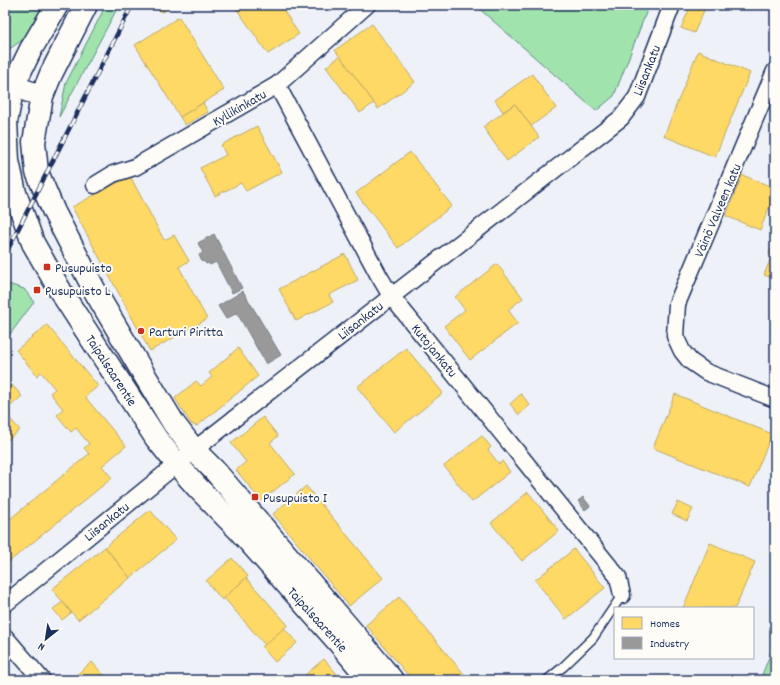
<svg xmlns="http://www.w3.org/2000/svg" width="780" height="685" font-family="Dekko,sans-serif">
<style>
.green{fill:#a1e3ad;stroke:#5e8986}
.homes{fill:#ffd966;stroke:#bba664}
.industry{fill:#999;stroke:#737987}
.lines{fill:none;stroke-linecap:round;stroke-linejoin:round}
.service-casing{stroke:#1b2f5e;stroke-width:11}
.minor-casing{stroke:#1b2f5e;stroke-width:19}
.tertiary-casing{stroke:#1b2f5e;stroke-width:24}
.secondary-casing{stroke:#1b2f5e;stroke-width:25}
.service{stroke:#fdfcf7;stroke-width:8}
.minor{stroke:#fdfcf7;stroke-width:16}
.tertiary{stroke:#fdfcf7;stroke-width:21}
.secondary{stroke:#fdfcf7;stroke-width:22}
.rail-casing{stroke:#1b2f5e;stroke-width:4.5}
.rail{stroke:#fdfcf7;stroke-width:3;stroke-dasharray:9;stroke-linecap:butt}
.poi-dot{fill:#c8321e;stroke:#fdfcf7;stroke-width:1.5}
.labels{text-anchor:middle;stroke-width:4;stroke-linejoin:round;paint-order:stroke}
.street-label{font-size:14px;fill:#1b2f5e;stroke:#fdfcf7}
.poi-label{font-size:14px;fill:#1b2f5e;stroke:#fdfcf7;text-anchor:start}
</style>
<rect width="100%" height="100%" fill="#eef2f8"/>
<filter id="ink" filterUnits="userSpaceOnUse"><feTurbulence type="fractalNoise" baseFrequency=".025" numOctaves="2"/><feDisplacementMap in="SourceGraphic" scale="8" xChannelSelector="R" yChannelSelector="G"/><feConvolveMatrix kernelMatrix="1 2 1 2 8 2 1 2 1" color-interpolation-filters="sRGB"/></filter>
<g filter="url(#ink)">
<g class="green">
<path d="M 5,5 L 47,5 L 28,36 L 8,50 L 5,50 Z"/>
<path d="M 106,5 L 119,5 L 59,117 L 66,83 Z"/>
<path d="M 475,5 L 649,5 L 614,96 L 596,111 Z"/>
<path d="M 5,283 L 24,289 L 34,302 L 5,341 Z"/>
<path d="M 773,647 L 775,648 L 775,680 L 760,680 Z"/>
</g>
<g class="homes">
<path d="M 159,5 L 166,5 L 164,12 L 158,10 Z"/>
<path d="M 234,5 L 280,5 L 299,34 L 268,54 Z"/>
<path d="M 691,5 L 698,5 L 705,8 L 694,33 L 681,28 Z"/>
<path d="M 179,17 L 224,90 L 180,117 L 135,45 Z"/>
<path d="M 372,24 L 415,82 L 378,109 L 335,50 Z"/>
<path d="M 698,51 L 750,73 L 715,157 L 664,136 Z"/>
<path d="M 340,56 L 374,103 L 360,113 L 326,67 Z"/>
<path d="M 532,74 L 556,108 L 531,126 L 515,104 L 503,112 L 495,100 Z"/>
<path d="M 203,103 L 208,112 L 185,125 L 180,117 Z"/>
<path d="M 515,104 L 539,137 L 507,161 L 483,127 Z"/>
<path d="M 257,126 L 282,172 L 246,191 L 241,183 L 215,196 L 200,168 L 226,155 L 221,145 Z"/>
<path d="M 410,152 L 452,206 L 398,248 L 356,193 Z"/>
<path d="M 742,175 L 775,188 L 775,193 L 760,230 L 726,216 Z"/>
<path d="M 130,176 L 164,240 L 174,235 L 189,261 L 179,267 L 207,319 L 150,351 L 72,207 Z"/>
<path d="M 775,240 L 775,279 L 764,275 L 772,255 L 769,254 Z"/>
<path d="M 345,254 L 358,280 L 329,295 L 333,302 L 296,321 L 279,289 Z"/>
<path d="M 497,264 L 523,298 L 508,310 L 518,323 L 470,360 L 444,326 L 465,310 L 455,297 Z"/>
<path d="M 47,325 L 98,386 L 85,397 L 126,446 L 102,466 L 112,478 L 5,565 L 5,523 L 89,454 L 84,448 L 89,444 L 76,428 L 71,432 L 57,415 L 63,409 L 50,393 L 55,389 L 41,372 L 37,376 L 16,350 Z"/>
<path d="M 238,348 L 258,376 L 197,426 L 191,424 L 175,398 L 196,381 L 201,386 L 212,377 L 209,373 Z"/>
<path d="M 406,348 L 443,393 L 394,432 L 357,387 Z"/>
<path d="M 12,385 L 22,396 L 5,411 L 5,391 Z"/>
<path d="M 521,394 L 530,405 L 519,415 L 510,404 Z"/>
<path d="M 675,394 L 772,434 L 750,487 L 653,448 Z"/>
<path d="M 5,413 L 20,430 L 8,440 L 5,437 Z"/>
<path d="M 263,417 L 278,436 L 270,443 L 295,474 L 261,501 L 236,470 L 246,462 L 231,443 Z"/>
<path d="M 482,436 L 491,447 L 488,450 L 499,464 L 502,461 L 510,472 L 472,502 L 444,466 Z"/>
<path d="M 306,486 L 383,578 L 349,606 L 273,514 Z"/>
<path d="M 528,492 L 559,531 L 522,561 L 491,523 Z"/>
<path d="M 678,502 L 693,509 L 687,521 L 672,514 Z"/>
<path d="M 150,510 L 176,540 L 130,578 L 105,547 Z"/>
<path d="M 710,543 L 755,562 L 735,608 L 683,608 Z"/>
<path d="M 105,547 L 130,578 L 78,620 L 52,589 Z"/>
<path d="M 574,549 L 605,588 L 566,619 L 535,580 Z"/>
<path d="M 232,558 L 248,576 L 222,600 L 206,581 Z"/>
<path d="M 246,578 L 288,625 L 265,645 L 224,598 Z"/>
<path d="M 399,597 L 469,680 L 412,680 L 366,625 Z"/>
<path d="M 63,602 L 71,613 L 62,620 L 53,609 Z"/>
<path d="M 284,628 L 297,643 L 275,662 L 262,647 Z"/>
<path d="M 324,659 L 342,680 L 299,680 Z"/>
<path d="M 92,662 L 108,680 L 70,680 Z"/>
</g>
<g class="industry">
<path d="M 214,234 L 242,288 L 232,293 L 216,262 L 210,265 L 208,263 L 206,264 L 204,261 L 202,262 L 199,255 L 203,253 L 198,243 Z"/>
<path d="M 243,291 L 281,355 L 266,364 L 237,313 L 226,319 L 218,306 Z"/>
<path d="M 583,497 L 590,506 L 585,510 L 578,501 Z"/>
</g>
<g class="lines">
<g class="service-casing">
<path id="service" d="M 547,680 L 563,667 L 593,638 L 622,595"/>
</g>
<g class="minor-casing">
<g id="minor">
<path d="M 775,71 L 677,304 L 675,336 L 682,351 L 690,361 L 706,372 L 775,399"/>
<path d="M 277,85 L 378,274 L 391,296 L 618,577 L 622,595"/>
<path d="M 95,185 L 113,174 L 135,167 L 277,85 L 367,5"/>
<path d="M 5,604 L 194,450 L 621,118 L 637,97 L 672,5"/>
<path d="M 5,637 L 42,680"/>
</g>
</g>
<g class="tertiary-casing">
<path id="tertiary" d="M 5,82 L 13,86 L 42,96"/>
</g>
<g class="secondary-casing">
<g id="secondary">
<path d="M 57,5 L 31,49 L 13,86 L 6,122 L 8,161 L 15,193 L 33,243 L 61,292 L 156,438 L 176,463 L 197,487 L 238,529 L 341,645 L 370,680"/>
<path d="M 86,5 L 51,74 L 42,96 L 34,142 L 37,172 L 54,212 L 96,293 L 139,366 L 174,424 L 194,450 L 215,471 L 360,641 L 392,680"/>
</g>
</g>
<use href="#service" class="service"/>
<use href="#minor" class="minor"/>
<use href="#tertiary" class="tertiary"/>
<use href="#secondary" class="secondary"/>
<g class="rail-casing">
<path id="rail" d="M 5,255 L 132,5"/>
</g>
<use href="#rail" class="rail"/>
</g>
</g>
<g class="poi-dot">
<rect x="43" y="263" width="8" height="8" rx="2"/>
<rect x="33" y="286" width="8" height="8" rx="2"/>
<circle cx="141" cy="331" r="4"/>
<rect x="251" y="493" width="8" height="8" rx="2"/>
</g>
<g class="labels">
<g class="street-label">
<text transform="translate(646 70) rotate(-68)" y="5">Liisankatu</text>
<text transform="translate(239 107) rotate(-30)" y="5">Kyllikinkatu</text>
<text transform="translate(717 210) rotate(-67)" y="5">Väinö Valveen katu</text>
<text transform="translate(360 320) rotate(-38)" y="5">Liisankatu</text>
<text transform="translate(435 350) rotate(51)" y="5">Kutojankatu</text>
<text transform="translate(112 370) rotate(57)" y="5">Taipalsaarentie</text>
<text transform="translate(106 521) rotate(-39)" y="5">Liisankatu</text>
<text transform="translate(318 619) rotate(48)" y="5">Taipalsaarentie</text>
</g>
<g class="poi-label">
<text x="55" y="272">Pusupuisto</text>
<text x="45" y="295">Pusupuisto L</text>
<text x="149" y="336">Parturi Piritta</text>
<text x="263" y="502">Pusupuisto I</text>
</g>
</g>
<rect width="780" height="685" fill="none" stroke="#fdfcf7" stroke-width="20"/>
<rect x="10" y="10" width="760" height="665" fill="none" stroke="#1b2f5e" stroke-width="1.5" filter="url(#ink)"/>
<rect x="614" y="607" width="140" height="52" fill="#fdfcf7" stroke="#a3aaba"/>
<rect x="622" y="617" width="20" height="12" fill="#ffd966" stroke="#a3aaba"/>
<text x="650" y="627" font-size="12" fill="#1b2f5e">Homes</text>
<rect x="622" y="637" width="20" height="12" fill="#999999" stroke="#a3aaba"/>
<text x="650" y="647" font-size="12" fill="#1b2f5e">Industry</text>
<g transform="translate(46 639) rotate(210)" stroke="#fdfcf7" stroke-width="3" paint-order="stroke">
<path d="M0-3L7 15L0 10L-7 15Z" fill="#1b2f5e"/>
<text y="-6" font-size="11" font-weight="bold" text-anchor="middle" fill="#1b2f5e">N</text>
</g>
</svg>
